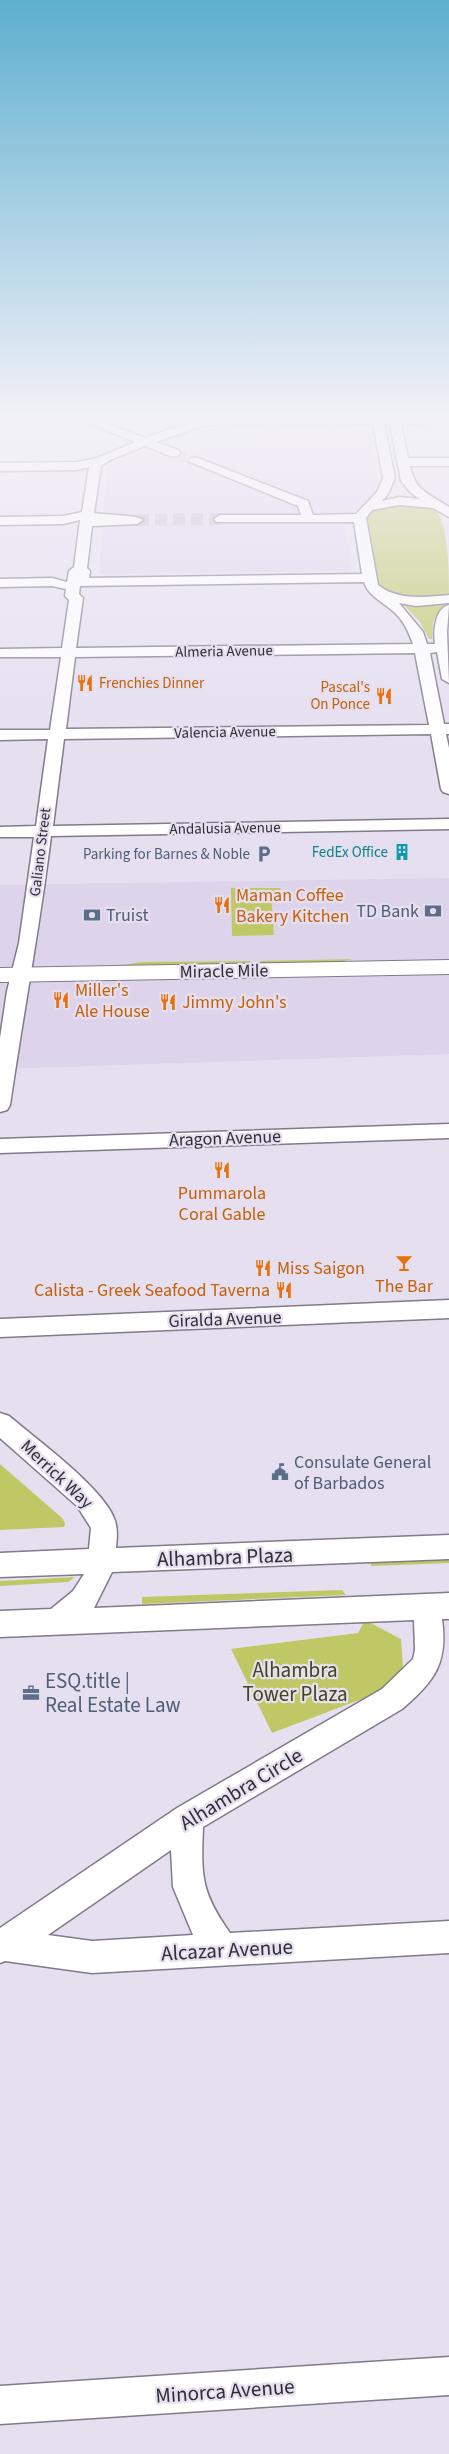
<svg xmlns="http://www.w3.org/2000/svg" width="449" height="2454" font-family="'Source Sans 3',sans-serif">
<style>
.built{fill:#ddd4ec}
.green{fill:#c0c865}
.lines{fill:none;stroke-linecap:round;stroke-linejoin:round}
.minor-tunnel{stroke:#c1bcca;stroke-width:12;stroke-dasharray:12 6;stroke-linecap:butt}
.minor-casing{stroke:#807a89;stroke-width:3}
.major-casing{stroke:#807a89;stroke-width:2}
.minor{fill:#fff;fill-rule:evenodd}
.major{fill:#fff;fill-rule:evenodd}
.labels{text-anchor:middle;stroke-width:4.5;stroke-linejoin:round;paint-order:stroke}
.far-street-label{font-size:15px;fill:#302e34;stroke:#e5dff0}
.far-food-label{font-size:15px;fill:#c56008;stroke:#e5dff0;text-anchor:start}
.far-culture-label{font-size:15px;fill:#0d838f;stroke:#e5dff0;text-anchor:end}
.far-service-label{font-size:15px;fill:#4e5e75;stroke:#e5dff0;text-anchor:end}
.food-label{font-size:18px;fill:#c56008;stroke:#e5dff0;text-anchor:start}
.service-label{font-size:18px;fill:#4e5e75;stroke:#e5dff0;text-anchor:start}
.street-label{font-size:18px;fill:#302e34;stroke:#e5dff0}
.near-street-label{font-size:21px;fill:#302e34;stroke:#e5dff0}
.near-park-label{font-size:21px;fill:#42451a;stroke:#e5dff0}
.near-service-label{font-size:21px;fill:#4e5e75;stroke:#e5dff0;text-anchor:start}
</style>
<rect width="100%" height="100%" fill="#e5dff0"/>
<g class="built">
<path d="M 358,425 L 373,429 L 376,435 L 371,437 L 378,481 L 382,484 L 373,496 L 352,514 L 345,525 L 352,569 L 349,571 L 102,574 L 99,572 L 107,463 L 204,426 Z"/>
<path d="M 449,878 L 449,1054 L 0,1069 L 0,885 Z"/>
</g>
<g class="green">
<path d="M 387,504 C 401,505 421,503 433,508 C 449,518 449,574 449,595 C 427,597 390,603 375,583 L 366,516 L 369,511 Z"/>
<path d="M 402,603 L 445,604 L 433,622 L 432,639 L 429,639 L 420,622 Z"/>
<path d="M 231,888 L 280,888 L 281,894 L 271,894 L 274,935 L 232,936 Z"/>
<path d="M 353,959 L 331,964 L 260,965 L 260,961 Z"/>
<path d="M 250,961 L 250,965 L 119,966 L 141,962 Z"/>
<path d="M 0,1464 L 62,1518 L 65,1523 L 64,1527 L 0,1530 Z"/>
<path d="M 449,1558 L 449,1563 L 371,1566 L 371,1562 Z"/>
<path d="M 75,1577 L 68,1582 L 0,1586 L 0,1581 Z"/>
<path d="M 342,1590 L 346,1595 L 142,1604 L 142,1597 Z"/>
<path d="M 365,1620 L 401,1639 L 403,1667 L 383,1691 L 272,1733 L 231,1649 L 358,1633 Z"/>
</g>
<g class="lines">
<g class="minor-tunnel">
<path d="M 174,453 L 194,461"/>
<path d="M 137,520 L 220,519"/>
</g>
<g class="minor-casing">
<g id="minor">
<path d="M 0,415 L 14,415 L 0,420 Z"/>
<path d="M 68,415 L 84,415 L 145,438 L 183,424 L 205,419 L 370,417 L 370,415 L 380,415 L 381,417 L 389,417 L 389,415 L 399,415 L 400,417 L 449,417 L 449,423 L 401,424 L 408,458 L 449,458 L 449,466 L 410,466 C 415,491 429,494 449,507 L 449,517 L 433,508 L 399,505 L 372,510 L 366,518 L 378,585 C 398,601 426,597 449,595 L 449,603 L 416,606 L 399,603 L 423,632 L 427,644 L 435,644 C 433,632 435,608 449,605 L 447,632 L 449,683 L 442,679 L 437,652 L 430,653 L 444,724 L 449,724 L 449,734 L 446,734 L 449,748 L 449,794 L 443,792 L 441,789 L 431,734 L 64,739 L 53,826 L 449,819 L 449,829 L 51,836 C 40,926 23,1015 10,1105 L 7,1110 L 0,1112 L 0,1038 L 7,991 L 19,943 L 34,837 L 0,837 L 0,827 L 36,826 L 48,739 L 0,740 L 0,730 L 50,730 L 61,657 L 0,657 L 0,649 L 62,648 L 69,600 L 65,596 L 66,589 L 52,586 L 0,587 L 0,579 L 52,578 L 67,582 L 69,571 L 74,567 L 80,520 L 63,524 L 0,525 L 0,517 L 63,516 L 82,512 L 89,467 L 77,470 L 0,471 L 0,463 L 77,462 L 97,458 L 135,442 ZM 373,424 L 383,478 L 377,492 L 356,514 L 313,515 L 308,501 L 198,458 L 190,458 L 188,461 L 298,506 L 301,515 L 220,515 L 214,519 L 216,522 L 354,522 L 362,574 L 89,578 L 90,571 L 87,568 L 92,526 L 137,524 L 143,520 C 139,515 105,515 94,513 L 101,466 L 110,460 L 145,446 L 170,456 L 178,456 L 180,453 L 178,450 L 156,442 L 205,425 ZM 384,424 L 390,424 L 401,481 L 411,493 L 420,499 L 399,497 L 382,501 L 388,494 L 395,478 ZM 364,582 C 368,596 385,603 395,613 C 404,621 409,633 413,644 L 76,648 L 83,598 L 79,594 L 80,586 ZM 415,653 L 429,725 L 66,729 L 75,657 Z"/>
<path d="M 449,1124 L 449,1138 L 0,1153 L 0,1139 Z"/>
<path d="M 449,1300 L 449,1318 L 0,1337 L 0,1319 Z"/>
<path d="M 0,1413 L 9,1416 C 36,1439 102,1487 114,1518 C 118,1528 117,1538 116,1548 L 449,1535 L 449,1559 L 112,1572 L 94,1608 L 449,1593 L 449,1619 L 442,1619 C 448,1663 435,1681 402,1709 L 203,1827 C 201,1876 201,1892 230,1933 L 449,1921 L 449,1953 L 92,1973 L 5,1961 L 0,1963 L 0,1928 L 177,1808 L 382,1689 L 413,1659 L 415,1650 L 414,1620 L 0,1637 L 0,1611 L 51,1609 L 73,1591 L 84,1574 L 0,1577 L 0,1553 L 89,1549 L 91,1528 L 77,1506 L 0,1438 ZM 171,1850 L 173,1887 L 193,1935 L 92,1941 L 48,1935 Z"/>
<path d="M 449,2357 L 449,2395 L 0,2424 L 0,2386 Z"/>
</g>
</g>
<g class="major-casing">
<path id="major" d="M 449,960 L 449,974 L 0,982 L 0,968 Z"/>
</g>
<use href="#minor" class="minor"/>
<use href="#major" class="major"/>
</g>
<linearGradient id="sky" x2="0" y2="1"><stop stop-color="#5dafcf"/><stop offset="0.55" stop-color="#f3f1f8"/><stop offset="1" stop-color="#f3f1f8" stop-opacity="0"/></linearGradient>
<rect width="449" height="758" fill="url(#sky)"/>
<defs>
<g id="restaurant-bare" transform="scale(1.35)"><path d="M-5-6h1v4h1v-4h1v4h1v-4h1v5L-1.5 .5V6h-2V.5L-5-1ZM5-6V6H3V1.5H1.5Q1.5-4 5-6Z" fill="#e8710a" stroke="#e5dff0" stroke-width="2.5" paint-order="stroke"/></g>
<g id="building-bare" transform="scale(1.35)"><path d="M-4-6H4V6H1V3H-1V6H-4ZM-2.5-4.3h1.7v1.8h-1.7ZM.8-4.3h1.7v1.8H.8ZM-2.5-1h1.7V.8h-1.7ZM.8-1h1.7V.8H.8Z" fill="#0f9aa8" stroke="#e5dff0" stroke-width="2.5" paint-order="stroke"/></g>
<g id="parking-bare" transform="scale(1.35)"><path d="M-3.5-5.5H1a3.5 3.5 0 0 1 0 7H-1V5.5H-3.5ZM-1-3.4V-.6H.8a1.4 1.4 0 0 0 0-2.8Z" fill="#5c6f8a" stroke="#e5dff0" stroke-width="2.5" paint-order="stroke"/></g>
<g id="bank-bare" transform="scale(1.35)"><path d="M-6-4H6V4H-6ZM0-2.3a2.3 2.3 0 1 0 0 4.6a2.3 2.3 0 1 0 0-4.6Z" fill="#5c6f8a" stroke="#e5dff0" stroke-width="2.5" paint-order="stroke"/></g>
<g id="bar-bare" transform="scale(1.35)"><path d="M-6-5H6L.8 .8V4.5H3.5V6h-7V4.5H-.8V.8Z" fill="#e8710a" stroke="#e5dff0" stroke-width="2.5" paint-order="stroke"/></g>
<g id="civic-bare" transform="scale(1.35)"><path d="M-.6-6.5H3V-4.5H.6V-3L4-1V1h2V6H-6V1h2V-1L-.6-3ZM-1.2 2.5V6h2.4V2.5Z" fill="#5c6f8a" stroke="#e5dff0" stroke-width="2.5" paint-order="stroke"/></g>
<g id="office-bare" transform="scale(1.35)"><path d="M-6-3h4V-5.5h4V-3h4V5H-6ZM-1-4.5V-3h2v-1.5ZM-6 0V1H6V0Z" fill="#5c6f8a" stroke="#e5dff0" stroke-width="2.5" paint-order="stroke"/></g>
</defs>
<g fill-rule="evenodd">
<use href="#restaurant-bare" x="85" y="683"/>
<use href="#restaurant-bare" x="384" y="696"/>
<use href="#building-bare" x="402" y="852"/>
<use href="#parking-bare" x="264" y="854"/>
<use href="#restaurant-bare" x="222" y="905"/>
<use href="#bank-bare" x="433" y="911"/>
<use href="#bank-bare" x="92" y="915"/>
<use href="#restaurant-bare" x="61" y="1000"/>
<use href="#restaurant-bare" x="168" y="1002"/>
<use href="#restaurant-bare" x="222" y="1170"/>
<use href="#bar-bare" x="404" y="1263"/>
<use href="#restaurant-bare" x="263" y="1268"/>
<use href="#restaurant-bare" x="284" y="1290"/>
<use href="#civic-bare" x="280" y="1472"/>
<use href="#office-bare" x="31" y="1693"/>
</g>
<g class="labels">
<g class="far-street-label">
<text transform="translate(224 651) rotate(-1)" y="5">Almeria Avenue</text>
<text transform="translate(225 732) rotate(-1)" y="5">Valencia Avenue</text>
<text transform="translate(225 828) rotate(-1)" y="5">Andalusia Avenue</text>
<text transform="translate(40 852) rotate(-83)" y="5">Galiano Street</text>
</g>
<g class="far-food-label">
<text x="99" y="688">Frenchies Dinner</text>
<text x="370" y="692" text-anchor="end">Pascal's<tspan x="370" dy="17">On Ponce</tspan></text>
</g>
<g class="far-culture-label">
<text x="388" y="857">FedEx Office</text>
</g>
<g class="far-service-label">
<text x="250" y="859">Parking for Barnes &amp; Noble</text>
</g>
<g class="food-label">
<text x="236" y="901">Maman Coffee<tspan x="236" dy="21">Bakery Kitchen</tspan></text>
<text x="75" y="996">Miller's<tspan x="75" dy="21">Ale House</tspan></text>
<text x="182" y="1008">Jimmy John's</text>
<text x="222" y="1199" text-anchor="middle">Pummarola<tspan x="222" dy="21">Coral Gable</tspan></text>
<text x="277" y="1274">Miss Saigon</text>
<text x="404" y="1292" text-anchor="middle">The Bar</text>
<text x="270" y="1296" text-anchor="end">Calista - Greek Seafood Taverna</text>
</g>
<g class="service-label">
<text x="419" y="917" text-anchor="end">TD Bank</text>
<text x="106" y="921">Truist</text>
<text x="294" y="1468">Consulate General<tspan x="294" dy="21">of Barbados</tspan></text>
</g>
<g class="street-label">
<text transform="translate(224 971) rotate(-1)" y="6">Miracle Mile</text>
<text transform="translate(225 1138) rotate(-2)" y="6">Aragon Avenue</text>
<text transform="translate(225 1319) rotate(-2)" y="6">Giralda Avenue</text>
<text transform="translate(57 1474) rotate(43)" y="6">Merrick Way</text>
</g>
<g class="near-street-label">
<text transform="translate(225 1557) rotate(-2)" y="7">Alhambra Plaza</text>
<text transform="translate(241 1789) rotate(-31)" y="7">Alhambra Circle</text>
<text transform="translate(227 1950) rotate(-3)" y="7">Alcazar Avenue</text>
<text transform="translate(225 2391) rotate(-4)" y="7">Minorca Avenue</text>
</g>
<g class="near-park-label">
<text x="295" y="1677">Alhambra<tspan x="295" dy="24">Tower Plaza</tspan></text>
</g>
<g class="near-service-label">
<text x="45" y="1688">ESQ.title |<tspan x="45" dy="24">Real Estate Law</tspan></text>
</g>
</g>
</svg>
